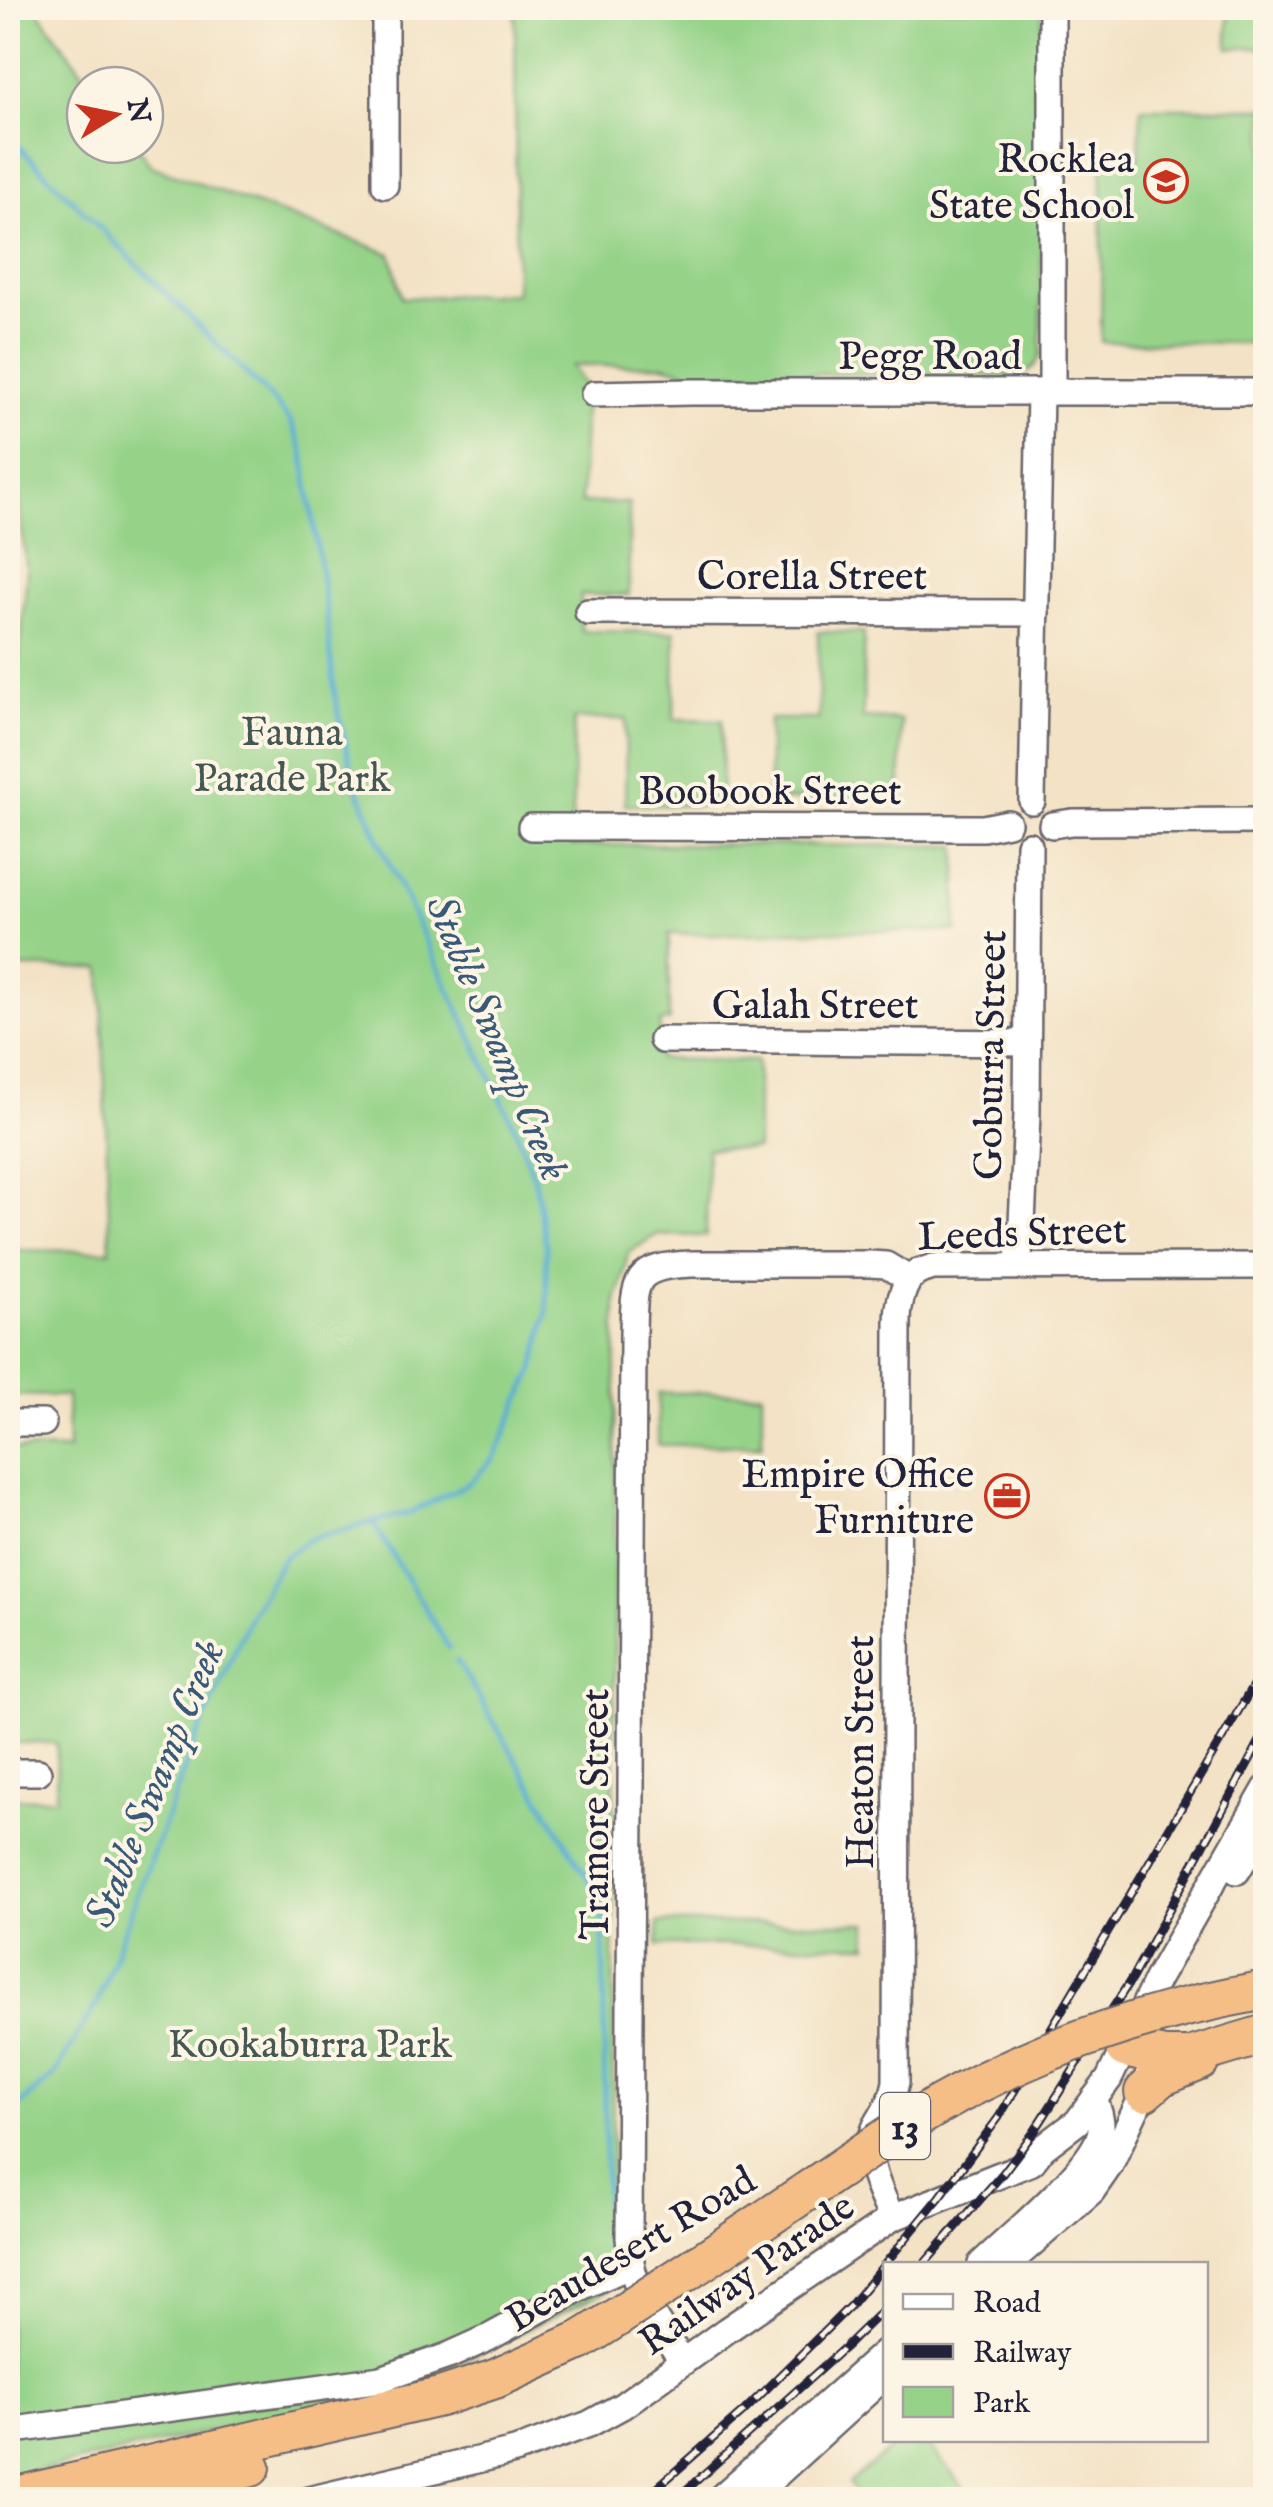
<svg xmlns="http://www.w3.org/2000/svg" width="1273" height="2507" font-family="'IM FELL English',serif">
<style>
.green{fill:#96d389;stroke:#5c7a62;stroke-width:2.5}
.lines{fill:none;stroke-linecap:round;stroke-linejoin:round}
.stream{stroke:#58add4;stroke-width:5}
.minor-casing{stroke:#6b656b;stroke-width:30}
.highway-casing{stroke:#6b656b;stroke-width:42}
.minor{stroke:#fff;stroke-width:25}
.highway{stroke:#f6be87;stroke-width:38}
.rail-casing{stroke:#22223b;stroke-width:9}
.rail{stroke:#fcf5e5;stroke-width:5;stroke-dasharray:15;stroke-linecap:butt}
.highway-bridge-casing{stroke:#6b656b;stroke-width:42;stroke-linecap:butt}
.highway-bridge{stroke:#f6be87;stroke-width:38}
.labels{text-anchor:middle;stroke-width:8;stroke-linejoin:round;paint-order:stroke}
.shield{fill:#fcf5e5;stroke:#63616e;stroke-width:2.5}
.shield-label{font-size:38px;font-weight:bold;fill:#22223b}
.poi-label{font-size:40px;fill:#22223b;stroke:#fcf5e5;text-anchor:end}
.street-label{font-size:40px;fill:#22223b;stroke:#fcf5e5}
.park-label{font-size:40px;fill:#455752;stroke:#fcf5e5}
.water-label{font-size:42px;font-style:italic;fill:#385a78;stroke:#fcf5e5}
</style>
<rect width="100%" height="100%" fill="#fcf5e5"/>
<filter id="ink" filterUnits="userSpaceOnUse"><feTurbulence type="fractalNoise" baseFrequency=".01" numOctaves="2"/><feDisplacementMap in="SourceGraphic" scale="20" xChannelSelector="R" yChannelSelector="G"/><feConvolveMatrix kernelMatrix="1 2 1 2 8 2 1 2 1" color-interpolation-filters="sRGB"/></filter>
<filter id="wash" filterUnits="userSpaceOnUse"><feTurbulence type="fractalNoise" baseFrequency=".0048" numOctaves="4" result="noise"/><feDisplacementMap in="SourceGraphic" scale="40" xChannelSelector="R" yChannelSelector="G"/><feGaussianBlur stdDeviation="2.25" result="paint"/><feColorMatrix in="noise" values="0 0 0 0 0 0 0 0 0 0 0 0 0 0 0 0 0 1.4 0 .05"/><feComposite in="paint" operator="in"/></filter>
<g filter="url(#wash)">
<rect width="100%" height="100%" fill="#f3e2c5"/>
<g class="green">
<path d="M 8,8 L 36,8 L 92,85 L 85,85 L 85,145 L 136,145 L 151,166 L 391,254 L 402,298 L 516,293 L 515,8 L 1042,8 L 1041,353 C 1035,368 1030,373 1014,376 L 690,373 L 665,365 L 571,366 L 585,386 L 581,503 L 629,503 L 629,595 L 581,595 L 581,631 L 675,632 L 674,719 L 722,720 L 721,806 L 625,805 L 626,719 L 574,719 L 572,846 L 670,844 L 957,846 L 957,931 L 774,931 L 766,934 L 669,934 L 669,1021 L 660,1022 L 659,1059 L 757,1061 L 757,1149 L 707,1149 L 706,1236 L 656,1235 L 628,1253 L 622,1282 L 616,1300 L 612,2288 L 411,2385 L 8,2478 L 8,1799 L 56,1798 L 57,1743 L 8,1743 L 8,1449 L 68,1450 L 67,1396 L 8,1395 L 8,1250 L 110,1251 L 101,968 L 8,968 L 8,779 L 27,573 L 8,408 Z"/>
<rect x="1228" y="8" width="37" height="40"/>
<path d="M 1141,108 L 1265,108 L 1265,343 L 1101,342 L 1102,158 L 1139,158 Z"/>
<path d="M 818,632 L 864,632 L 863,718 L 901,720 L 901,800 L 769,800 L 769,719 L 819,719 Z"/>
<path d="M 762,1392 L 762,1445 L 658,1445 L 658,1393 Z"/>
<path d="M 658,1923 L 867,1923 L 868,1945 L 658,1945 Z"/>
<path d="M 902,2440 L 924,2440 L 973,2499 L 863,2499 L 849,2483 Z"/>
</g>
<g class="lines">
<g class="stream">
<path d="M 8,136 L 273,400 L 291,423 L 303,451 L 326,609 L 335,697 L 354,780 L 386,857 L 517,1132 L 535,1180 L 546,1246 L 547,1313 L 534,1369 L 494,1458 L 471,1482 L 412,1512 L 309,1539 L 283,1558 L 250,1616 L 196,1739 L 97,2003 L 53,2076 L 8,2115"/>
<path d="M 372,1521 L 449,1648"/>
<path d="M 457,1661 L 603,1904 L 606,2243"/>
</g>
</g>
</g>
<g filter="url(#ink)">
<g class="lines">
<g class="minor-casing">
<g id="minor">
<path d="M 1052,8 L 1052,392"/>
<path d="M 385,185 L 385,8"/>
<path d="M 594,394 L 691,392 L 1266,392"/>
<path d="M 588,612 L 1036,613"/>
<path d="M 1032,801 L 1040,392"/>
<path d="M 1052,825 L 1072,822 L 1266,821"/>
<path d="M 531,827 L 983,828 L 1008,823"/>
<path d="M 662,1040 L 1027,1043"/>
<path d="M 1018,1265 L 1022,1223 L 1027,1115 L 1029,845"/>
<path d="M 8,1423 L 43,1423"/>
<path d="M 8,1772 L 38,1772"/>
<path d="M 1237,1871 L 1266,1824"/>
<path d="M 892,2218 C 879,2189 861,2157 876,2126 C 885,2110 893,2100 896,2082 L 898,1321 C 898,1305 901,1293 909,1279"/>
<path d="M 981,2264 C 1008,2238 1097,2165 1101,2130 C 1102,2119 1098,2108 1094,2099"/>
<path d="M 1008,2264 L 1092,2191 L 1110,2165 L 1144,2092 L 1148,2077"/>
<path d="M 683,2362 C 665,2335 636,2295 631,2262 C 630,2254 630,2246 629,2238 L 633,1335 C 634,1281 632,1266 692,1264 L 870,1264 L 886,1265 L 909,1279 L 918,1272 L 933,1267 L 1266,1266"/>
<path d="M 8,2431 L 381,2379 L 448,2356 L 488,2338 L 583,2286 L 631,2265"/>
<path d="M 308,2500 L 515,2451 L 589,2424 L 622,2406 L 727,2330 L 892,2218 L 1032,2162 L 1043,2148 L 1077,2122 L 1109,2079 L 1157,1979 L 1266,1789"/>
<path d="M 718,2500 L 886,2351"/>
<path d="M 749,2500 L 886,2375"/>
</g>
</g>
<g class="highway-casing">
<g id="highway">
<path d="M 1125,2048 L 1164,2057 L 1189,2057 L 1266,2034"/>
<path d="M 1144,2092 L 1161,2077 L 1200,2061"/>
<path d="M 8,2498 L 440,2397 L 495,2379 L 581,2340"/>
<path d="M 125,2500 L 251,2467"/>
</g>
</g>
<use href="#minor" class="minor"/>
<use href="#highway" class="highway"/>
<g class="rail-casing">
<g id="rail">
<path d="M 924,2264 L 1003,2173 L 1034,2132 L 1132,1978 L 1266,1730"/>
<path d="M 643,2500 L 743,2412 L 850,2306 L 940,2197 L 999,2117 L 1266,1664"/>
<path d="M 675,2500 L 845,2347 L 886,2307"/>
</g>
</g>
<use href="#rail" class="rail"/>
<g class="highway-bridge-casing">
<path id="highway-bridge" d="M 581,2340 C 652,2296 721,2249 791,2202 C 839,2170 887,2135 937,2106 C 1038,2048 1152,2010 1266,1990"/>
</g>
<use href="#highway-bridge" class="highway-bridge"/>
</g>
</g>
<defs>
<g id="school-ring" transform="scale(2.25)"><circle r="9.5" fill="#fcf5e5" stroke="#c8321e" stroke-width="1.5"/><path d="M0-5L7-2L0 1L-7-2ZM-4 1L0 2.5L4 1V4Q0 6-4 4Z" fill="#c8321e"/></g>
<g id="office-ring" transform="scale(2.25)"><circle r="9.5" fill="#fcf5e5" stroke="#c8321e" stroke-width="1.5"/><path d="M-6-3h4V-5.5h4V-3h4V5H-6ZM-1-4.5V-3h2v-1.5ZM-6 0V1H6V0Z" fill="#c8321e"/></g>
</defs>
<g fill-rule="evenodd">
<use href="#school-ring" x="1166" y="181"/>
<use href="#office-ring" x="1007" y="1496"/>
</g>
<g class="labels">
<rect class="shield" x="880" y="2093" width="50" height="66" rx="8"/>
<g class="shield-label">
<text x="905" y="2139">13</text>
</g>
<g class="poi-label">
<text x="1134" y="172">Rocklea<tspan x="1134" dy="46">State School</tspan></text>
<text x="974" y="1487">Empire Office<tspan x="974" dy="46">Furniture</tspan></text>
</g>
<g class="street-label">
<text x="930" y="369">Pegg Road</text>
<text x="812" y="589">Corella Street</text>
<text x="770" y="804">Boobook Street</text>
<text x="815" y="1018">Galah Street</text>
<text transform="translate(989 1055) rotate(-89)" y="14">Goburra Street</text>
<text transform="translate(1022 1232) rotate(-2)" y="14">Leeds Street</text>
<text transform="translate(859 1752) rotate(-90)" y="14">Heaton Street</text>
<text transform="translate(594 1814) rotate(-90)" y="14">Tramore Street</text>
<text transform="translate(630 2248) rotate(-31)" y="14">Beaudesert Road</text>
<text transform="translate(746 2273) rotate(-35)" y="14">Railway Parade</text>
</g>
<g class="park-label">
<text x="292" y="745">Fauna<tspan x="292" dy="46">Parade Park</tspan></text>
<text x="310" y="2057">Kookaburra Park</text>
</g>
<g class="water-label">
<text transform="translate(499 1037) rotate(67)" y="15">Stable Swamp Creek</text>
<text transform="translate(153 1783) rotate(-68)" y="15">Stable Swamp Creek</text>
</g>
</g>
<rect width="1273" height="2507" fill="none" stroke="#fcf5e5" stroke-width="40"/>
<rect x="883" y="2262" width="325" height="180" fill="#fcf5e5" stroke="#a5a1a1" stroke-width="2.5"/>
<rect x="903" y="2294" width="50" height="15" fill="#ffffff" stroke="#a5a1a1" stroke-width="2.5"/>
<text x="973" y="2312" font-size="30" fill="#22223b">Road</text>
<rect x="903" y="2344" width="50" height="15" fill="#22223b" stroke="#a5a1a1" stroke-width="2.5"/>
<text x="973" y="2362" font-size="30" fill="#22223b">Railway</text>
<rect x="903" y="2387" width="50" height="30" fill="#96d389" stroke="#a5a1a1" stroke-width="2.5"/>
<text x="973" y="2412" font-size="30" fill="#22223b">Park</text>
<g transform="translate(115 115) rotate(80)"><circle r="48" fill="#fcf5e5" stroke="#a5a1a1" stroke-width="2.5"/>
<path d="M0-8L18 38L0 25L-18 38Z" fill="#c8321e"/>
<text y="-15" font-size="28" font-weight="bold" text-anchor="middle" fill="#22223b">N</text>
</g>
</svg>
